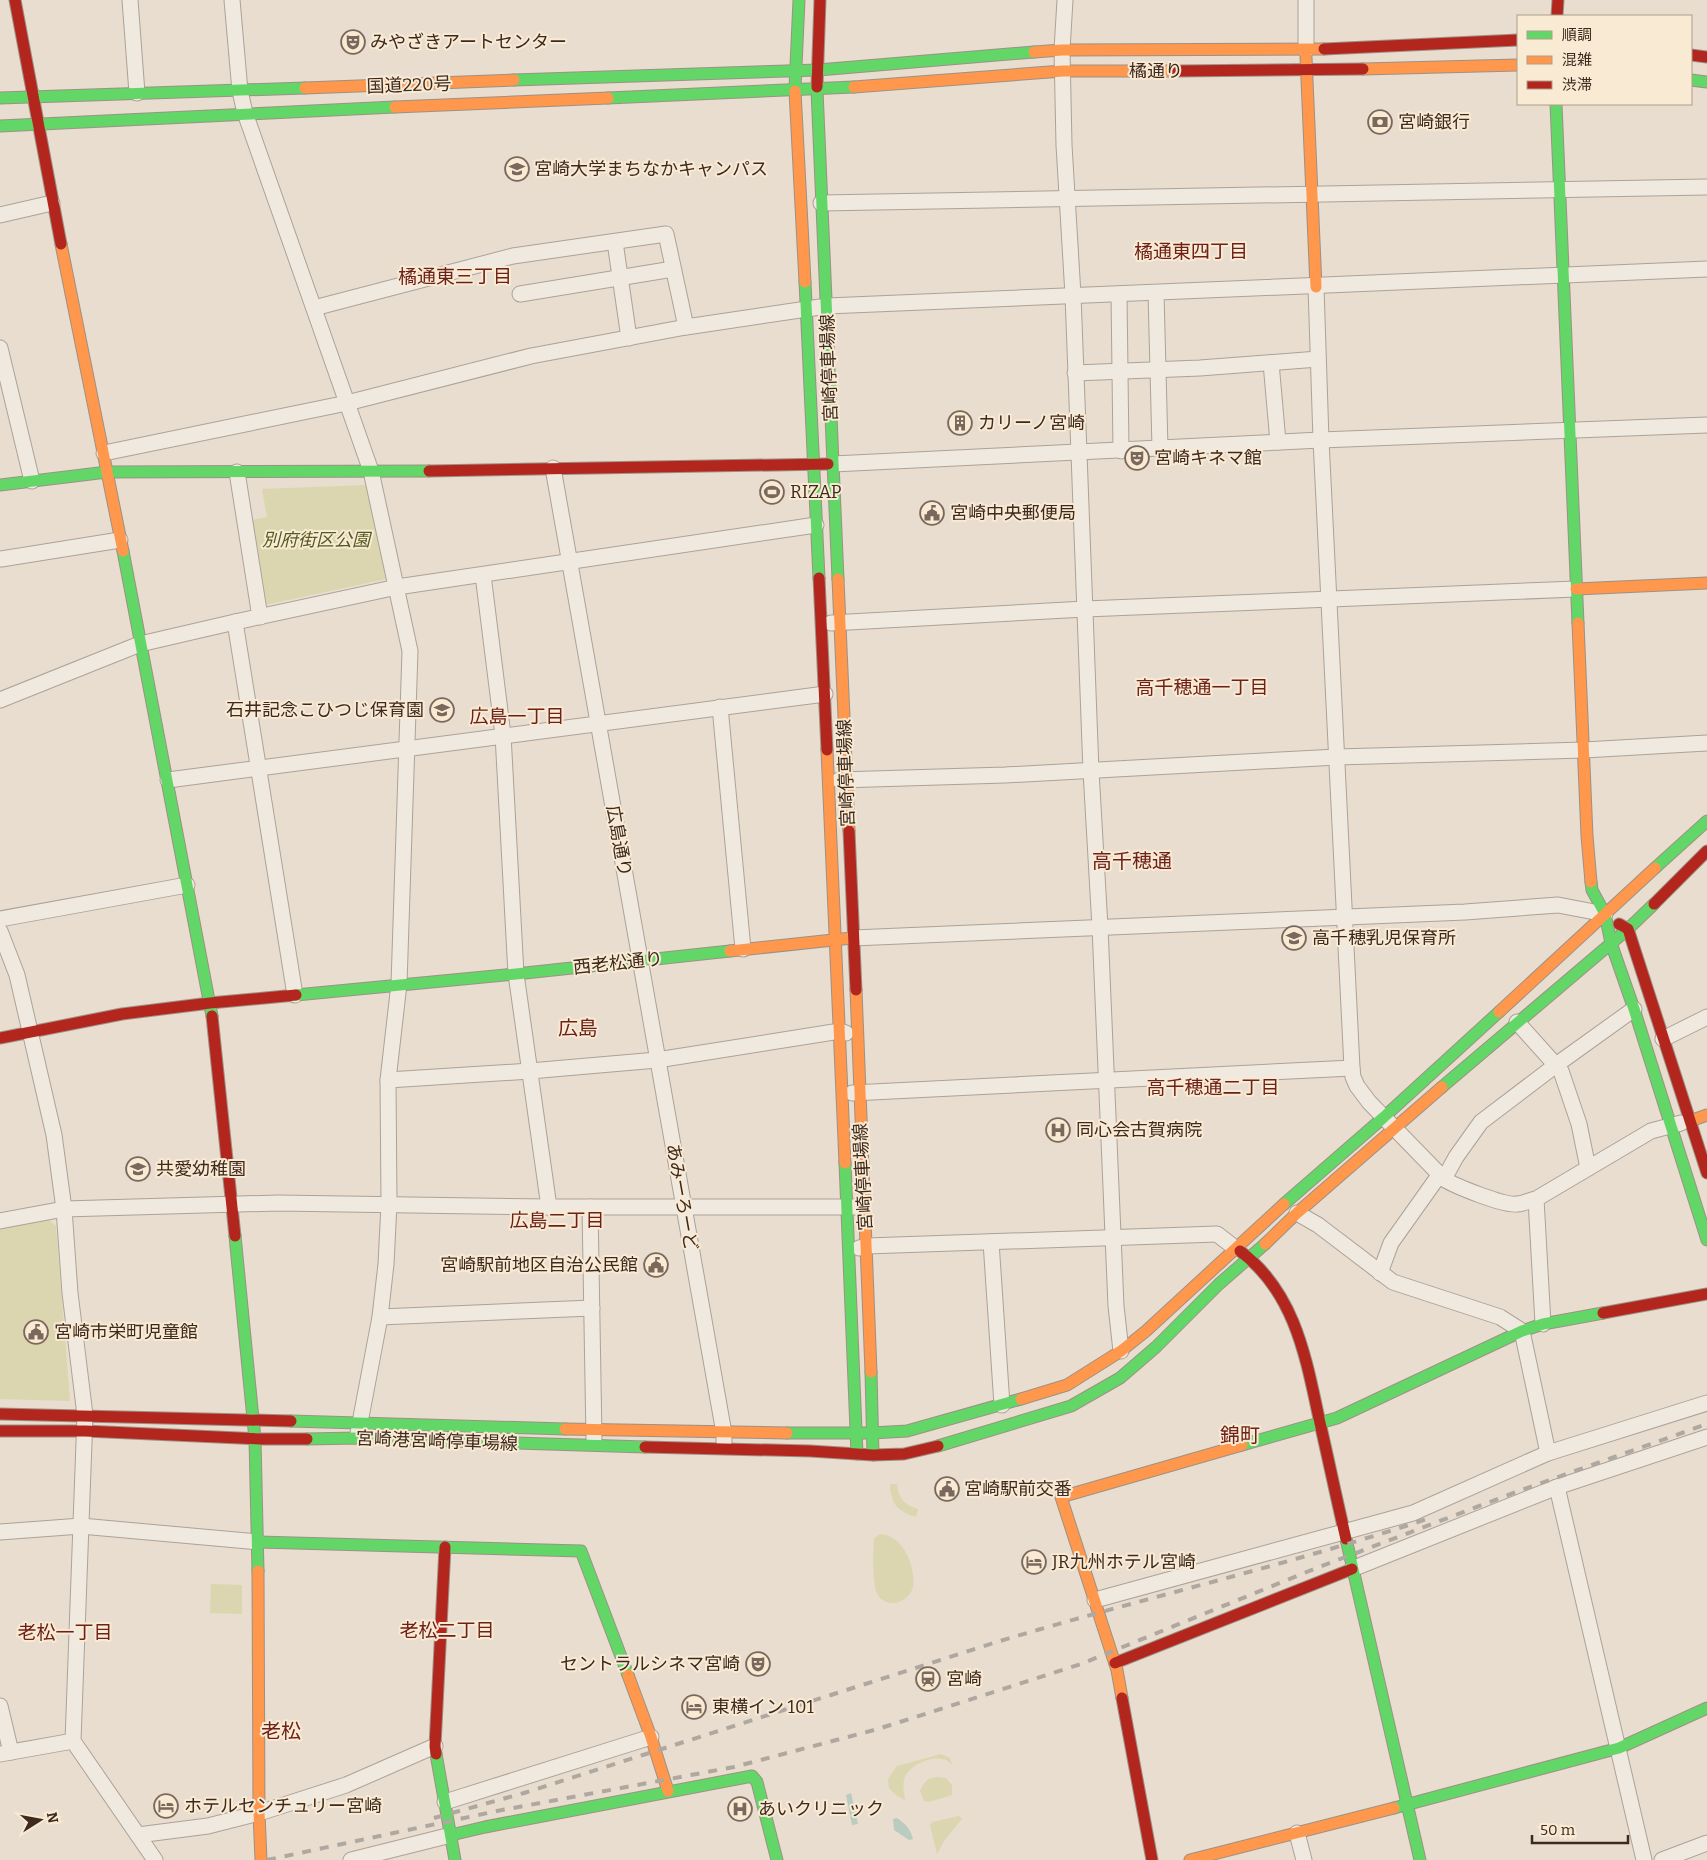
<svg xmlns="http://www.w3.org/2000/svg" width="1707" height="1860" font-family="Bitter,'Noto Sans JP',serif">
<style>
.green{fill:#dbd6af}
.water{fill:#baccbf}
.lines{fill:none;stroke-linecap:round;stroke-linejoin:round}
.street-casing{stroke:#ada297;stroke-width:17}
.fast-casing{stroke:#9d9186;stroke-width:13}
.slow-casing{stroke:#9d9186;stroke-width:13}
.jam-casing{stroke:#9d9186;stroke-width:13}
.street{stroke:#efe9e0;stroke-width:15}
.fast{stroke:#63d668;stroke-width:11}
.slow{stroke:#ff974d;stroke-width:11}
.jam{stroke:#b3261e;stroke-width:11}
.rail{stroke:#afa8a0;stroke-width:4;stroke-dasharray:9 9;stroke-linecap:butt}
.labels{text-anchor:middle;stroke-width:4;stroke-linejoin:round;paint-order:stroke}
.poi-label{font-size:18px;fill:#3d291d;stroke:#f9ead4;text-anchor:start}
.street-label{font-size:18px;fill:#3d291d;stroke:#f9ead4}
.park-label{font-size:18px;font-style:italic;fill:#535b22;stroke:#f9ead4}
.neighbourhood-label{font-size:19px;fill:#6d2119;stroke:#f9ead4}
.quarter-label{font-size:20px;fill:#6d2119;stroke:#f9ead4}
</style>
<rect width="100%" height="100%" fill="#e8ddce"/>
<g class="green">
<path d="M 366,485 L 391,578 L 265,605 L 252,520 L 267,517 L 262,489 Z"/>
<path d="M 43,1215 L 56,1226 L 70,1401 L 0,1399 L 0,1224 Z"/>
<path d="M 890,1484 L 897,1484 C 898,1498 904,1505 918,1509 L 916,1517 C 896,1511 891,1503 890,1484 Z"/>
<path d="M 880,1534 C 891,1534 901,1543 906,1553 C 911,1562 915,1577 913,1587 C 909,1602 888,1610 878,1595 C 872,1586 873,1550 874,1538 Z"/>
<path d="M 211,1584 L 242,1585 L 242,1614 L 210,1613 Z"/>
<path d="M 941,1754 L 950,1758 L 952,1765 C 949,1762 946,1759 942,1759 C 930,1756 910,1765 905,1777 C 902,1784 904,1792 905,1800 L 897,1796 L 889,1788 L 888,1779 L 897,1766 Z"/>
<path d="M 937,1777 L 946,1778 L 952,1785 L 952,1795 L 929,1802 L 924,1801 L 920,1791 C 924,1782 927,1778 937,1777 Z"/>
<path d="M 959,1816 L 962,1819 L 944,1841 L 937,1854 L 930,1826 L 932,1822 Z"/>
</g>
<g class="water">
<path d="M 851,1793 L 858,1824 L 852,1825 L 846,1795 Z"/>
<path d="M 897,1818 C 905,1823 911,1830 913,1839 L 909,1840 L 894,1830 L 893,1819 Z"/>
</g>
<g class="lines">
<g class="street-casing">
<g id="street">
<path d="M 130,0 L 137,93"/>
<path d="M 232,0 L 240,91 L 245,113 L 371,471 L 410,651 L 399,984 L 388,1080 L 389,1204 L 386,1264 L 380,1317 L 358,1433"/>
<path d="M 1065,0 L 1062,50 L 1064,145 L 1073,295 L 1091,771 L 1100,927 L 1116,1306 L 1121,1351"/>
<path d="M 1306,50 L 1306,0"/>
<path d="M 821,203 L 1707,187"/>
<path d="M 0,215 L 52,203"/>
<path d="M 615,242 L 629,338"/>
<path d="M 1316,287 L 1321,440 L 1352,1068 L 1353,1077 L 1357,1086 L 1369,1102 L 1444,1179 C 1455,1186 1504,1206 1517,1204 C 1523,1204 1530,1200 1536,1199 L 1651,1131 L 1681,1123"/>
<path d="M 1156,293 L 1160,448"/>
<path d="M 520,294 L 673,269"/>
<path d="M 1119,294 L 1121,451"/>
<path d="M 314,308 L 513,256 L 666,234 L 686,327"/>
<path d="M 0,348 L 32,481"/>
<path d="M 1271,363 L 1278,442"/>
<path d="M 1075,373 L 1200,368 L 1318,359"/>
<path d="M 104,453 L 347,403 L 531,356 L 686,327 L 827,306 L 1707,269"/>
<path d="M 833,464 L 1321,440 L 1707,425"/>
<path d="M 553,468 L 724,1433 L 724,1442"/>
<path d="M 237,472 L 260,617"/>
<path d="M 1,559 L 120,540"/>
<path d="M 483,575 L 503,735 L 516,974 L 549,1207"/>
<path d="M 235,622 L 295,995"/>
<path d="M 831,623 L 1085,609 L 1576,589"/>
<path d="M 0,700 L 140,644 L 235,622 L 397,587 L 816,525"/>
<path d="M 720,707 L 743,949"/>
<path d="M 168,780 L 825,694"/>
<path d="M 839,780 L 1005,775 L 1337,757 L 1584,750 L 1707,743"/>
<path d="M 0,919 L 187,885"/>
<path d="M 0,931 L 17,975 L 54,1135 L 64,1209 L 70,1293 L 85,1415 L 73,1741 L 155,1860"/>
<path d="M 853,938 L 1465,912 L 1558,905 L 1605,914"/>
<path d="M 1517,1022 L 1561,1071 L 1579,1124 L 1588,1168"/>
<path d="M 1663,1039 L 1707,1017"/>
<path d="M 388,1080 L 530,1071 L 657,1060 L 840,1031 L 846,1033"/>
<path d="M 852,1093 L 1352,1068"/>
<path d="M 1444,1179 L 1456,1157 L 1481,1122 L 1556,1065 L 1634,1009"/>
<path d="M 1536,1199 L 1543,1324"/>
<path d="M 590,1207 L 594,1439"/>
<path d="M 1297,1213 L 1318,1225 L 1393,1282 L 1500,1317 L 1522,1331 L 1548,1453"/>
<path d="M 0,1221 L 64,1209 L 278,1203 L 549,1207 L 856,1207"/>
<path d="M 991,1242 L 1002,1405"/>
<path d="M 859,1248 L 867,1246 L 1217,1234 L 1235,1248"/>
<path d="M 1380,1273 L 1391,1243 L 1440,1174"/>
<path d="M 380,1317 L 592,1308"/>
<path d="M 1557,1487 L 1644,1860"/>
<path d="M 0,1532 L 81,1526 L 258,1542"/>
<path d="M 1352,1569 L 1557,1487 L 1707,1437"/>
<path d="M 1095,1600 L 1413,1513 L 1548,1453 L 1707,1403"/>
<path d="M 0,1706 L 11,1752"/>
<path d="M 0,1754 L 73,1741"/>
<path d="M 445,1802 L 651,1737"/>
<path d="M 1297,1833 L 1304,1860"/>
<path d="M 138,1835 L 208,1826 L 259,1813 L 346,1785 L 435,1746"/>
<path d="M 351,1860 L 451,1835"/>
<path d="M 1662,1860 L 1707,1843"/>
</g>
</g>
<g class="fast-casing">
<g id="fast">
<path d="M 514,80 L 818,70 L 1034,52"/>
<path d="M 1691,80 L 1707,82"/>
<path d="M 795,88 L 799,0"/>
<path d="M 817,90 L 838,579"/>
<path d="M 0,98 L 305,88"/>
<path d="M 608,98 L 854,87"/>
<path d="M 1556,104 L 1578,623"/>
<path d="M 0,126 L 395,107"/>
<path d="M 805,282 L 819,578"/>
<path d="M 0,485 L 107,472 L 429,471"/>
<path d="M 123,551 L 212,1016"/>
<path d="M 1655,868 L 1707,821"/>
<path d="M 1591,882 L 1592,890 L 1605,914 L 1611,943 L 1634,1009 L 1707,1240"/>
<path d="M 296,995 L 516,974 L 730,951"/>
<path d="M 1442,1087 L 1628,929 L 1654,904"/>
<path d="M 845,1163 L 857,1454"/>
<path d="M 1284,1204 L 1384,1117 L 1499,1012"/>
<path d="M 235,1236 L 255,1439 L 258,1571"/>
<path d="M 871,1372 L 873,1455"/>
<path d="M 291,1421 L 565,1429"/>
<path d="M 787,1433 L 872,1433 L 907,1431 L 1021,1399"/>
<path d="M 307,1439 L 357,1438 L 645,1447"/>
<path d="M 1242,1445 L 1337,1418 L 1522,1331 L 1543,1324 L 1603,1313"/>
<path d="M 938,1446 L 1071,1406 L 1120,1378 L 1156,1347 L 1219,1284 L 1265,1244"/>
<path d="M 1346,1539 L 1420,1860"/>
<path d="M 258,1542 L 581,1551 L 628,1675"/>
<path d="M 436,1754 L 455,1860"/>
<path d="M 1394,1808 L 1619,1748 L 1707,1708"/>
<path d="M 451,1835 L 485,1827 L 752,1776 L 757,1782 L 777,1860"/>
</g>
</g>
<g class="slow-casing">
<g id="slow">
<path d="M 1034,52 L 1062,50 L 1324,49"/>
<path d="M 1306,57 L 1316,287"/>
<path d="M 1363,69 L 1518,65"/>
<path d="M 854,87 L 1063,71 L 1176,71"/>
<path d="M 305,88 L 514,80"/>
<path d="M 795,91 L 805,282"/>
<path d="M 395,107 L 608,98"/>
<path d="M 61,244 L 123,551"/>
<path d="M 838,579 L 849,831"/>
<path d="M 1576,589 L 1707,583"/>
<path d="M 1578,623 L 1587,836 L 1591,882"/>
<path d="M 827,750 L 845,1163"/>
<path d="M 730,951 L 852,938"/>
<path d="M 856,990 L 871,1372"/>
<path d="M 1499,1012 L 1655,868"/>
<path d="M 1690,1121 L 1707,1115"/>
<path d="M 1265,1244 L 1297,1213 L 1442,1087"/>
<path d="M 1021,1399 L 1067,1385 L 1121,1351 L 1146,1331 L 1284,1204"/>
<path d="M 565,1429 L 787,1433"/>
<path d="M 258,1571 L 259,1813 L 261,1860"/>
<path d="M 628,1675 L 651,1737 L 668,1791"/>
<path d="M 1122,1698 L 1117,1670 L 1061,1497 L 1242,1445"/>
<path d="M 1190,1860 L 1394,1808"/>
</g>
</g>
<g class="jam-casing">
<g id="jam">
<path d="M 15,0 L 61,244"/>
<path d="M 1557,16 L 1558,0"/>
<path d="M 1324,49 L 1518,40"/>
<path d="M 1691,55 L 1707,57"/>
<path d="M 1176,71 L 1363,69"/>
<path d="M 817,87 L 820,0"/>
<path d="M 429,471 L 828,464"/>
<path d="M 819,578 L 827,750"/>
<path d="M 849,831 L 856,990"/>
<path d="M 1654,904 L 1707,851"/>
<path d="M 1619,924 L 1628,929 L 1707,1173"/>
<path d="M 212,1016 L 235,1236"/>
<path d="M 0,1038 L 122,1014 L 210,1003 L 296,995"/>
<path d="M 1240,1251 C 1296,1293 1306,1359 1320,1423 C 1329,1462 1337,1501 1346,1539"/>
<path d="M 1603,1313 L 1707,1294"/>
<path d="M 0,1414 L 291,1421"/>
<path d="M 0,1431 L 85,1431 L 261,1439 L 307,1439"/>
<path d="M 645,1447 L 810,1451 L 873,1455 L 904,1454 L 938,1446"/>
<path d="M 1115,1663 L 1352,1569"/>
<path d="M 1122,1698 L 1152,1860"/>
<path d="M 436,1754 L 435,1746 L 445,1547"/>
</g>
</g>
<use href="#street" class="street"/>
<use href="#fast" class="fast"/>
<use href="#slow" class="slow"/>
<use href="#jam" class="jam"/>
<g class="rail">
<path d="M 434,1818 L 524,1793 L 1000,1641 C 1143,1598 1289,1565 1430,1518"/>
<path d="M 267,1860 L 497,1811 L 734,1767 L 878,1729 L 1081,1664 L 1314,1569 L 1516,1492 L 1707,1424"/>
</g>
</g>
<defs>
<g id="theatre-ring" transform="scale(1.25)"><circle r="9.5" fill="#f9ead4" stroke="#79685b" stroke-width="1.5"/><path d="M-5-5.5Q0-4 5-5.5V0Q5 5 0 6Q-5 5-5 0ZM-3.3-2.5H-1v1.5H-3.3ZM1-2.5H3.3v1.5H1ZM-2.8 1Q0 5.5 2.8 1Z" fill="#79685b"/></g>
<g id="bank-ring" transform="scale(1.25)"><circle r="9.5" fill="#f9ead4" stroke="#79685b" stroke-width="1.5"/><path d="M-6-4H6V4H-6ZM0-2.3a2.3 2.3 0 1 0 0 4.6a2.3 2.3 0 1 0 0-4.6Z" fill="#79685b"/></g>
<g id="university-ring" transform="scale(1.25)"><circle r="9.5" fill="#f9ead4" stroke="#79685b" stroke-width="1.5"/><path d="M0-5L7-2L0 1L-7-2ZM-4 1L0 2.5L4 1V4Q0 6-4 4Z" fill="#79685b"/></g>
<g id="building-ring" transform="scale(1.25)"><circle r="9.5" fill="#f9ead4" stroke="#79685b" stroke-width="1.5"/><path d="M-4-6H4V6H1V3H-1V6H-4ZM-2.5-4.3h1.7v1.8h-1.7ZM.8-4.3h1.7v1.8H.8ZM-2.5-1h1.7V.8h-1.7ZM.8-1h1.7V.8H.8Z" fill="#79685b"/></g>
<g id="stadium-ring" transform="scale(1.25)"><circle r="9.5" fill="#f9ead4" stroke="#79685b" stroke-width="1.5"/><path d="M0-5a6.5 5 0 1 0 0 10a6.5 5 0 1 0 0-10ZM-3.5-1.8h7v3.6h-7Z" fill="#79685b"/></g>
<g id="civic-ring" transform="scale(1.25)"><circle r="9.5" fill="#f9ead4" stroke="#79685b" stroke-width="1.5"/><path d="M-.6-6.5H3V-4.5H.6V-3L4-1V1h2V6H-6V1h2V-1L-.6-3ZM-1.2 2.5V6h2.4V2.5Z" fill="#79685b"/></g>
<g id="school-ring" transform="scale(1.25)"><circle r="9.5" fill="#f9ead4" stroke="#79685b" stroke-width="1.5"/><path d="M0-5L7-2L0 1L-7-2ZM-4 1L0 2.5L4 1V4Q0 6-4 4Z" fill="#79685b"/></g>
<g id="hospital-ring" transform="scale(1.25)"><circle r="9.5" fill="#f9ead4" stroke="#79685b" stroke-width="1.5"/><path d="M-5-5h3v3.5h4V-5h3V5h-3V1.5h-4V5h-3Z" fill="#79685b"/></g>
<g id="hotel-ring" transform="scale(1.25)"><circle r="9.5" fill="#f9ead4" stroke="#79685b" stroke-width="1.5"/><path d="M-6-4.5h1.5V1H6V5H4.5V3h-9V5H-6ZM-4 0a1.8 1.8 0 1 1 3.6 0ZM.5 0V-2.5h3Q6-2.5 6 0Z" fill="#79685b"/></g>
<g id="station-ring" transform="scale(1.25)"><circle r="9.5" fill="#f9ead4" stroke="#79685b" stroke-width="1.5"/><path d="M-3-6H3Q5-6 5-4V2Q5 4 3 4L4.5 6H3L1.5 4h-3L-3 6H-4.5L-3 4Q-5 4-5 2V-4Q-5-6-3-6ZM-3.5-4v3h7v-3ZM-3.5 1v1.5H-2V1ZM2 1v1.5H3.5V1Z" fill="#79685b"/></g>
</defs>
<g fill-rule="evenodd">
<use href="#theatre-ring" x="353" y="42"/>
<use href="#bank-ring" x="1380" y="122"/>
<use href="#university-ring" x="517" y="169"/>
<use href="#building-ring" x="960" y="423"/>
<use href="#theatre-ring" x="1137" y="458"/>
<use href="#stadium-ring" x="772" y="492"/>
<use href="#civic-ring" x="932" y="513"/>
<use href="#school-ring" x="442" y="710"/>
<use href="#school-ring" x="1294" y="938"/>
<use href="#hospital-ring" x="1058" y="1130"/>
<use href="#school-ring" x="138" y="1169"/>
<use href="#civic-ring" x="656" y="1265"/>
<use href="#civic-ring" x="36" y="1332"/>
<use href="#civic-ring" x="947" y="1489"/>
<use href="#hotel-ring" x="1034" y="1562"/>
<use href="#theatre-ring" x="758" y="1664"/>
<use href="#station-ring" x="928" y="1679"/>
<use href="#hotel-ring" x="694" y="1707"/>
<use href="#hotel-ring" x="166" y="1806"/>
<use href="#hospital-ring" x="740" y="1809"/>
</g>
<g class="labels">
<g class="poi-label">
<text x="370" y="48">みやざきアートセンター</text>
<text x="1398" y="128">宮崎銀行</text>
<text x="534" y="175">宮崎大学まちなかキャンパス</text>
<text x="978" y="429">カリーノ宮崎</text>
<text x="1154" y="464">宮崎キネマ館</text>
<text x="790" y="498">RIZAP</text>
<text x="950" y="519">宮崎中央郵便局</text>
<text x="424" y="716" text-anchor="end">石井記念こひつじ保育園</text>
<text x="1312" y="944">高千穂乳児保育所</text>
<text x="1076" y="1136">同心会古賀病院</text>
<text x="156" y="1175">共愛幼稚園</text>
<text x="638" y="1271" text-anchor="end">宮崎駅前地区自治公民館</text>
<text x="54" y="1338">宮崎市栄町児童館</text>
<text x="964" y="1495">宮崎駅前交番</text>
<text x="1052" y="1568">JR九州ホテル宮崎</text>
<text x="740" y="1670" text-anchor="end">セントラルシネマ宮崎</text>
<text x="946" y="1685">宮崎</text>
<text x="712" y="1713">東横イン 101</text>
<text x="184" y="1812">ホテルセンチュリー宮崎</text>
<text x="758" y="1815">あいクリニック</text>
</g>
<g class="street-label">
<text x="1156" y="77">橘通り</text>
<text transform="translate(409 85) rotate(-2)" y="6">国道220号</text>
<text transform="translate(829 368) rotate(-92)" y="6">宮崎停車場線</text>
<text transform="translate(846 773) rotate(-92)" y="6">宮崎停車場線</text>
<text transform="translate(619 841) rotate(80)" y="6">広島通り</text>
<text transform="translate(618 963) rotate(-6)" y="6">西老松通り</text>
<text transform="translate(863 1177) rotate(-93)" y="6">宮崎停車場線</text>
<text transform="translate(682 1197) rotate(80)" y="6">あみーろーど</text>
<text transform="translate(437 1441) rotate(2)" y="6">宮崎港宮崎停車場線</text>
</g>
<g class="park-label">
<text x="316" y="546">別府街区公園</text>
</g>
<g class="neighbourhood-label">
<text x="1191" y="258">橘通東四丁目</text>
<text x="455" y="283">橘通東三丁目</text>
<text x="1202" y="694">高千穂通一丁目</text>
<text x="517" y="723">広島一丁目</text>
<text x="1213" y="1094">高千穂通二丁目</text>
<text x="557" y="1227">広島二丁目</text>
<text x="447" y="1637">老松二丁目</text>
<text x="65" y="1639">老松一丁目</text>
</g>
<g class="quarter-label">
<text x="1132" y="868">高千穂通</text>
<text x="578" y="1035">広島</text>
<text x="1240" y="1442">錦町</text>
<text x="281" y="1738">老松</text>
</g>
</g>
<rect x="1517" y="15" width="175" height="90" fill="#f9ead4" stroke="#ae9d8b"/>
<rect x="1527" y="31" width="25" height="8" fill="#63d668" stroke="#ae9d8b"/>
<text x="1562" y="40" font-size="15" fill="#3d291d">順調</text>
<rect x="1527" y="56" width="25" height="8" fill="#ff974d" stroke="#ae9d8b"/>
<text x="1562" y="65" font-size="15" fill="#3d291d">混雑</text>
<rect x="1527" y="81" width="25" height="8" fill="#b3261e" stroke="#ae9d8b"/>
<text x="1562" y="90" font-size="15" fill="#3d291d">渋滞</text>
<g transform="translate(40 1820) rotate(79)" stroke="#f9ead4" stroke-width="4" paint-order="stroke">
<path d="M0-4L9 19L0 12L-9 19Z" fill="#3d291d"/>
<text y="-8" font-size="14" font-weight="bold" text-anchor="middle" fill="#3d291d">N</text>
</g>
<path d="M1532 1835v8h96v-8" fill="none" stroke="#3d291d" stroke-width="2.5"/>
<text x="1540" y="1835" font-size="15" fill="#3d291d" stroke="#f9ead4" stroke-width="4" paint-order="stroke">50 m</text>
</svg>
